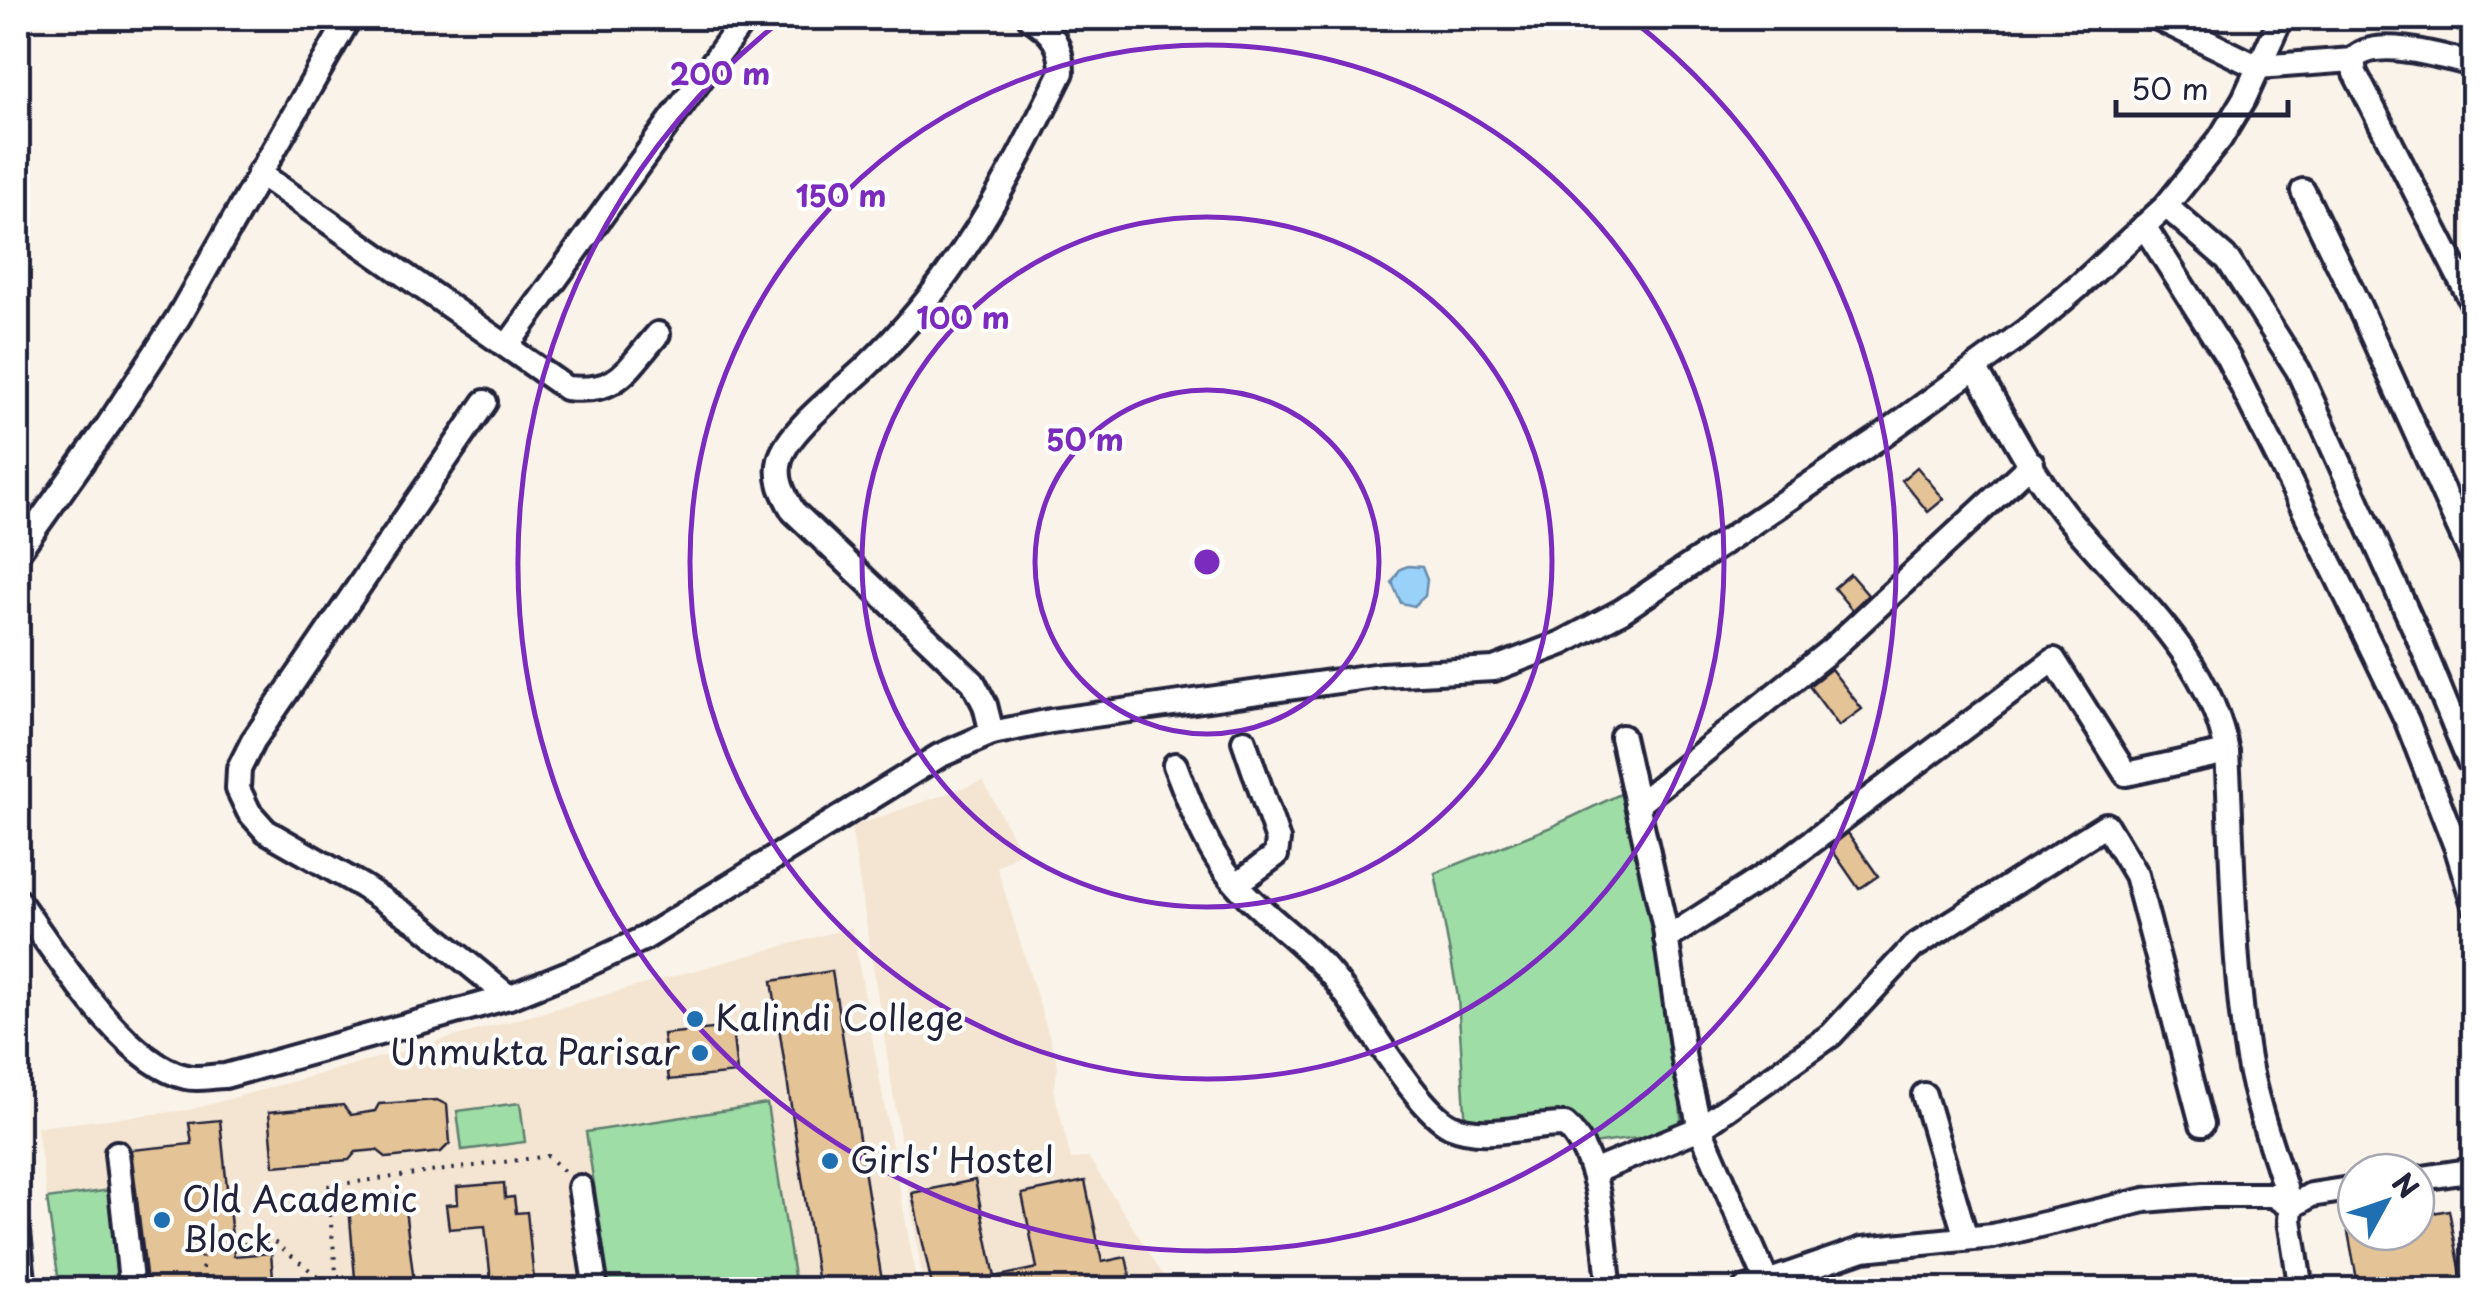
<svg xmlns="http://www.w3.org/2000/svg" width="2491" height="1307" font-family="'Playpen Sans',sans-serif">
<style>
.built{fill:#f3e5d1}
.green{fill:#9edda6;stroke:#608070;stroke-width:2.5}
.water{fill:#99d1f8;stroke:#698bac;stroke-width:2.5}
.building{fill:#e4c396;stroke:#22223b;stroke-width:2.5}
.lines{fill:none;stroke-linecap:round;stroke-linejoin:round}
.minor-casing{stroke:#22223b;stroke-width:30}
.path{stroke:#22223b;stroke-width:4;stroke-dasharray:2.5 8;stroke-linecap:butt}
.minor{stroke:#fff;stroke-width:22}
.ring{fill:none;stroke:#7b2cbf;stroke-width:5}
.poi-dot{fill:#1f6fb2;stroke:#fff;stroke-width:4}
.labels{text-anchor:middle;stroke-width:8;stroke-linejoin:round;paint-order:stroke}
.poi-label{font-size:35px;fill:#22223b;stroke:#fff;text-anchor:start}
.centre{fill:#7b2cbf;stroke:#fff;stroke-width:5}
.ring-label{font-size:30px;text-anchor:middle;font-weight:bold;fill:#7b2cbf;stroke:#fff;stroke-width:8;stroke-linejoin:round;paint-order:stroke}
</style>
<rect width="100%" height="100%" fill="#faf3ea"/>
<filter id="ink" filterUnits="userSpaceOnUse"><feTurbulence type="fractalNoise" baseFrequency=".01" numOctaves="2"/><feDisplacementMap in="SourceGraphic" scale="20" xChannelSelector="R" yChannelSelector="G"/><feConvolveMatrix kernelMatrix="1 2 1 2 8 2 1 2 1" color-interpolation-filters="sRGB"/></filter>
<g filter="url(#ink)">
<g class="built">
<path d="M 983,781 L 1021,852 L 997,867 L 1058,1065 L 1054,1091 L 1071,1159 L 1089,1158 L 1172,1289 L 924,1289 L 851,827 Z"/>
<path d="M 852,927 L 918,1289 L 60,1289 L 37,1127 L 189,1110 Z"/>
</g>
<g class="green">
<path d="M 1635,787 L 1670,938 L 1682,1132 L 1578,1146 L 1566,1125 L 1466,1129 L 1458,997 L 1435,873 L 1551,827 Z"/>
<path d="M 520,1103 L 525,1142 L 462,1150 L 457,1111 Z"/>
<path d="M 767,1104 L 796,1289 L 610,1289 L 586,1132 Z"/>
<path d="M 110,1190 L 122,1289 L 60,1289 L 47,1199 Z"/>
</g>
<path class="water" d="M 1408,566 L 1422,567 L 1427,580 L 1425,596 L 1414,606 L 1401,603 L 1392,582 L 1400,569 Z"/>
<g class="building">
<path d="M 1917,467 L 1944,499 L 1928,512 L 1902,480 Z"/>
<path d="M 1850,574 L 1868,595 L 1852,610 L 1834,588 Z"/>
<path d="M 1831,669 L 1862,709 L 1839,726 L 1809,686 Z"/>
<path d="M 1848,833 L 1878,876 L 1859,889 L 1830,847 Z"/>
<path d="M 832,971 L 883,1287 L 868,1290 L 819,1290 L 772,981 Z"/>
<path d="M 732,1027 L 737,1073 L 669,1080 L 663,1034 Z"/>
<path d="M 437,1100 L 447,1105 L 450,1143 L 441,1152 L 387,1158 L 377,1150 L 356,1152 L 349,1160 L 274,1166 L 269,1112 L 343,1105 L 351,1115 L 375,1111 L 379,1104 Z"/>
<path d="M 220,1120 L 234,1256 L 271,1253 L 274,1290 L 228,1290 L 228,1287 L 148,1290 L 131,1150 L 192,1144 L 189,1123 Z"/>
<path d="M 975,1180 L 995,1277 L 1037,1268 L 1022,1194 L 1085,1181 L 1102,1262 L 1126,1257 L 1133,1290 L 933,1290 L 912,1193 Z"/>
<path d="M 504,1183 L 505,1198 L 514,1197 L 516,1213 L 527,1212 L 535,1290 L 492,1290 L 485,1226 L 449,1229 L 446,1205 L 458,1204 L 457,1187 Z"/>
<path d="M 395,1194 L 404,1201 L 415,1290 L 356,1290 L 349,1206 L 354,1199 Z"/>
<path d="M 2449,1210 L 2462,1279 L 2423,1286 L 2422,1280 L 2359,1290 L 2348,1232 L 2416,1232 L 2416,1216 Z"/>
</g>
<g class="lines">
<g class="minor-casing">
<g id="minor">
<path d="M 2158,18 L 2258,67 L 2353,60"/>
<path d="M 2474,64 C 2443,58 2374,34 2353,60 L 2355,73 L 2474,306"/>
<path d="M 259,173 L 566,388 C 619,394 626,370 658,334"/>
<path d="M 2303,191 L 2357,302 L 2474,561"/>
<path d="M 2166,206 L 2228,260 L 2298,370 L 2417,634 L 2469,761"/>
<path d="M 2144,226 L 2228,358 L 2337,576 L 2407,721 L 2457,849 L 2474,905"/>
<path d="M 507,346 L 745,18"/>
<path d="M 1975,368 C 2003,416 2029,469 2064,513 C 2125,589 2208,651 2227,752 C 2233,853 2232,959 2248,1059 C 2257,1109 2276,1158 2291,1207 L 2290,1220 L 2301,1290"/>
<path d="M 485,402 L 253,741 L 239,769 L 238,789 L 249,812 L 266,831 L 362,886 L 420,924 L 509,997"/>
<path d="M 18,552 L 109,424 L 178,318 L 349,18"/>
<path d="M 992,733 L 985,705 L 973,682 L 793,511 C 784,495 775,480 780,460 C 788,429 845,388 868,365 C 958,279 1008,181 1062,72 C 1062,45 1052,32 1030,18"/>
<path d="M 1622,737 L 1665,928 L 1684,1060 L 1700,1128 L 1767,1282"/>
<path d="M 1175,765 C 1188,798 1200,833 1220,863 C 1249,908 1299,935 1333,977 C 1361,1010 1416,1110 1451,1126 C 1486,1141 1529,1124 1565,1125 C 1604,1159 1603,1241 1610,1290"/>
<path d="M 1637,805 L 1833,648 L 2032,463"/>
<path d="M 1237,884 L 1276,855 L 1278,840 L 1244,741"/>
<path d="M 18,901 C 55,952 123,1063 186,1077 C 198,1080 213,1076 225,1076 L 509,997 L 578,969 L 645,938 L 939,756 L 992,733 L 1051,721 L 1381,675 L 1494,669 L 1562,643 L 1622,611 L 1876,440 L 2027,330 L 2079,286 L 2166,206 L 2220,139 L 2244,99 L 2281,18"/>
<path d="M 1666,939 L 1781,865 L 2054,660 L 2126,774 L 2227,752"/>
<path d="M 1924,1095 L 1966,1238"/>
<path d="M 117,1153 L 132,1290"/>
<path d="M 1593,1172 L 1700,1128 L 1831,1035 L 1913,947 L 2106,825 L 2136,875 L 2202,1124"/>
<path d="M 2416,1179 L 2474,1170"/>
<path d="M 580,1187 L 596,1290"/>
<path d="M 2291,1207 L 2311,1195 L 2356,1188"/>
<path d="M 18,1232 L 24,1290"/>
<path d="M 1744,1290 L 1863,1249 L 1993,1236 L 2145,1200 L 2203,1195 L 2273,1195 L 2291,1207"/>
</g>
</g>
<g class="path">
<path d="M 204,1290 L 201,1249 L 273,1241 L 335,1290"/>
<path d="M 338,1290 L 327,1186 L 548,1156 L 566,1173"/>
</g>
<use href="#minor" class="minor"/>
</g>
</g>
<g class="ring">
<circle cx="1207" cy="562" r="172"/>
<circle cx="1207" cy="562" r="345"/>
<circle cx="1207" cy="562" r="517"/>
<path d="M1631 19A689 689 0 1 1 783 19"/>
</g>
<g class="poi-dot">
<circle cx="695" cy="1019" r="10"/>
<circle cx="700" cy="1053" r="10"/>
<circle cx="830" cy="1161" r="10"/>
<circle cx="162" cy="1220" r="10"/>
</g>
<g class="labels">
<g class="poi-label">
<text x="715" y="1031">Kalindi College</text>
<text x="680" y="1065" text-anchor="end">Unmukta Parisar</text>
<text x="850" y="1173">Girls' Hostel</text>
<text x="182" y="1212">Old Academic<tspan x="182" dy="40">Block</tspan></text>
</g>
</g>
<circle cx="1207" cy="562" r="15" class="centre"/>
<g class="ring-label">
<text x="720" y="85">200 m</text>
<text x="841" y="207">150 m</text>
<text x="963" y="329">100 m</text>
<text x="1085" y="451">50 m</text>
</g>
<rect width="2491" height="1307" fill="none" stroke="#fff" stroke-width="60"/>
<rect x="30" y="30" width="2431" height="1247" fill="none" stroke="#22223b" stroke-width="4" filter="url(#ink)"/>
<g transform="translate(2386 1202) rotate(50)"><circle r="48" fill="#ffffff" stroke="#a7a7b1" stroke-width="2.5"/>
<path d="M0-8L18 38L0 25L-18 38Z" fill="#1f6fb2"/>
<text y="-15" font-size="28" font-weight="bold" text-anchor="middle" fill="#22223b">N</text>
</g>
<path d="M2116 100v15h172v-15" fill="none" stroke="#22223b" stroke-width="5"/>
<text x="2131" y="100" font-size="30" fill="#22223b" stroke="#ffffff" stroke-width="8" paint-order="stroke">50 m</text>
</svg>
